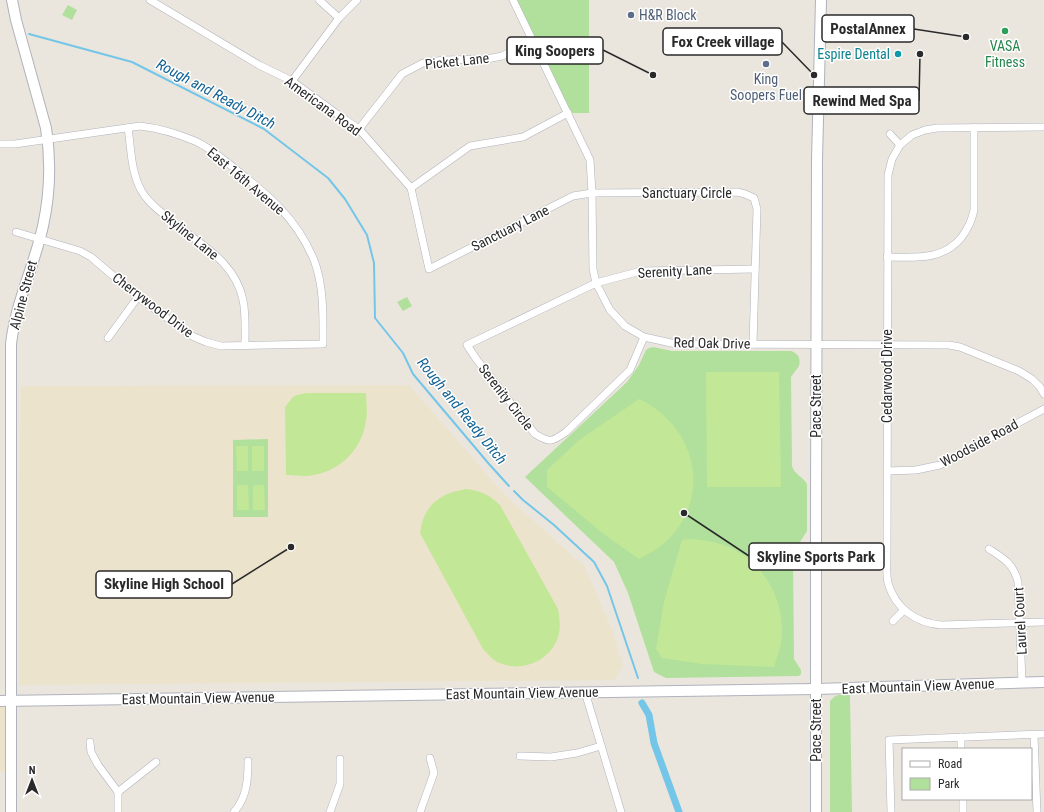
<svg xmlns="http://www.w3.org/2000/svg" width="1044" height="812" font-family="'Roboto Condensed',sans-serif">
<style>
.education{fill:#ece3cd}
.green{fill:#b0e09b}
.pitch{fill:#c2e797}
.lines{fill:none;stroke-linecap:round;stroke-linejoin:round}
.stream{stroke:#74c6e9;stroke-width:2}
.canal{stroke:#74c6e9;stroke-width:7}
.street-casing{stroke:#b0b2bd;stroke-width:8}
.secondary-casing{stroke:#b0b2bd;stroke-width:12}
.street{stroke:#fff;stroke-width:7}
.secondary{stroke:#fff;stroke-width:10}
.service-dot{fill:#5c6f8a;stroke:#fff;stroke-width:1.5}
.leisure-dot{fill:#2e9e5b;stroke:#fff;stroke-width:1.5}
.culture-dot{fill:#0f9aa8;stroke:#fff;stroke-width:1.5}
.labels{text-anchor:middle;stroke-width:3;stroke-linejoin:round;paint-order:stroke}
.service-label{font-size:14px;fill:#4e5e75;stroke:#fff;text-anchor:start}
.leisure-label{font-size:14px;fill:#27864d;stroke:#fff}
.culture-label{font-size:14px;fill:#0d838f;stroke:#fff;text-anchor:end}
.street-label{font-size:14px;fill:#2a2a2a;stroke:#fff}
.water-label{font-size:15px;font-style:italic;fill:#136495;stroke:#fff}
.leader{fill:none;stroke:#2a2a2a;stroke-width:1.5}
.callout-dot{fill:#2a2a2a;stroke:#fff;stroke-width:1.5}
.callout{fill:#fff;stroke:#2a2a2a;stroke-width:1.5}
.callout-label{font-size:15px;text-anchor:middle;font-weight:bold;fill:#2a2a2a}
</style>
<rect width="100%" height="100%" fill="#ebe6dd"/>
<g class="education">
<path d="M 409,385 L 505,495 L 585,567 L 613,632 L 623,666 L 614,680 L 19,685 L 19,527 L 21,386 Z"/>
<rect x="0" y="701" width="11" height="71"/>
</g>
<g class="green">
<path d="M 513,0 L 589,0 L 589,113 L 568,113 Z"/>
<path d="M 68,5 L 77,10 L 72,20 L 62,15 Z"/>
<path d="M 407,297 L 412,306 L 403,311 L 397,302 Z"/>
<path d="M 653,347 L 672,351 L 791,351 C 798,353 801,359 799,366 L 791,377 L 792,466 C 794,474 803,477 807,484 L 807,531 L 793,553 L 794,659 L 801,670 L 801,674 L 799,676 L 666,678 L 654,672 L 628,593 L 614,562 L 525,477 L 627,382 L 639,365 L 646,350 L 649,348 Z"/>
<path d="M 268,439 L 268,517 L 233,517 L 233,440 Z"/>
<path d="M 838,695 L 850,695 L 852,812 L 830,812 L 830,701 L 834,697 Z"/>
</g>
<g class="pitch">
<path d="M 706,372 L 779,372 L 781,487 L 707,487 Z"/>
<path d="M 306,393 L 366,393 C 366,402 368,412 366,421 C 362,448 342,470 314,475 C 305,477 295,475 286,475 L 285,407 L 293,397 L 297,395 Z"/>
<path d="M 639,399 C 691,423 712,487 674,533 C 664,545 653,552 639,559 L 605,535 L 547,487 L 547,470 L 579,440 Z"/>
<path d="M 236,446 L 248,446 L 248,471 L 237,471 Z"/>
<rect x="252" y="446" width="12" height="25"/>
<path d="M 237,485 L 248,485 L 249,510 L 237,510 Z"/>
<path d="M 253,485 L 264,485 L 265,510 L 253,510 Z"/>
<path d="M 466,489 C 482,491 489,495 500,505 L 558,609 C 560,619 561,631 557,640 C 547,664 516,674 494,660 C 490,657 486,652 483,649 L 420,533 C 421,528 422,520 425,515 C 433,498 449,492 466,489 Z"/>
<path d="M 690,539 C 707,540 725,543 740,553 C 766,569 783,601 782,631 C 782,644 778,655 774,667 L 702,664 L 662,658 L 656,649 L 664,602 L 682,540 Z"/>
</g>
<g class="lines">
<g class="stream">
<path d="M 29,34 L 132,62 L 264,129 L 328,178 L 345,199 L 367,235 L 374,263 L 375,318 L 403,353 L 413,374 L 489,464 L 509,486"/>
<path d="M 514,491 L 523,500 L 554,525 L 594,562 L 607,586 L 638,678"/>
</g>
<path class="canal" d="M 642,703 L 649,715 L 654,743 L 679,812"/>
<g class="street-casing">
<g id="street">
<path d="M 150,0 L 259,65 L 292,81 L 337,114 L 359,129 L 411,188 L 429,269 L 573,196 L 592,193 L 737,192 L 745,194 L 754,198 L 757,209 L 753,344"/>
<path d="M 319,0 L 339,18"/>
<path d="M 513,0 L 590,160 L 592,193 L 593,269 L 596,283 L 610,310 L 625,326 L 644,337 L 676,344 L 949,345 L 960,347 L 1019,371 L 1032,379 L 1040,387 L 1044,394"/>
<path d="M 292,81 L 339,18 L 357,0"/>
<path d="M 1044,127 L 937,128 L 925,130 L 912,135 L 900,145 L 892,159 L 888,175 L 887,554 C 887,564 886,574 888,583 C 895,608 916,623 941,625 L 1044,622"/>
<path d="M 128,128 C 131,148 131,172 141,190 C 147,202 159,210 169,219 C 197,243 235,260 243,300 C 246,314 245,331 245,345"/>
<path d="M 359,129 L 402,74 L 423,63 L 444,60 L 487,59 L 502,56 L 532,41"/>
<path d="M 890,134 L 900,145"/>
<path d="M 0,144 L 15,144 L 140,126 C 158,128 178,134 195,141 C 209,147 221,158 233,167 C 268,195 296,217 314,260 C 324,286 323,315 323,344 L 221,346 L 206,342 L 192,336 L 138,297 L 91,257 L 80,251 L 16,232"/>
<path d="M 411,188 L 470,146 L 523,137 L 568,113"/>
<path d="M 887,257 C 914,257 942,261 961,238 C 968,229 972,220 974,210 L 974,127"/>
<path d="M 644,337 L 630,370 L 566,432 C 552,442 550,443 535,434 L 477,360 L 467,345 L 596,283 L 641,271 L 755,269"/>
<path d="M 108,338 L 138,297"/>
<path d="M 888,471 L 916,470 L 940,465 L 1044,409"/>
<path d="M 989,549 C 1003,558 1014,564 1018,582 L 1022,682"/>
<path d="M 893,621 L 904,610"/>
<path d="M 585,692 L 621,812"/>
<path d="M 1034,735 L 1037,812"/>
<path d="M 961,737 L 961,749"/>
<path d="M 90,742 L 91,752 L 98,765 L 118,792 L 118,812"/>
<path d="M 520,756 L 551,757 L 577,753 L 601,746"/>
<path d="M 118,792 L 156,762"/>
<path d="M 963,799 L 963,812"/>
<path d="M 234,812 C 247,797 248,780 248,761"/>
<path d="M 330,812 L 340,784 L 340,759"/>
<path d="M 420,812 L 434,773 L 430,758"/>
<path d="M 891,812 L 889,740 L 1044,734"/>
</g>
</g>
<g class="secondary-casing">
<g id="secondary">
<path d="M 0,701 L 816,689 L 1044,682"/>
<path d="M 11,812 L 11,344 C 16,301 34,267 43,226 C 50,194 51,160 46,128 L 16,20 L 12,0"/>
<path d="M 816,812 L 816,507 L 817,160 L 821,0"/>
</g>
</g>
<use href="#street" class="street"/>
<use href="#secondary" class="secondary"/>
</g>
<g class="service-dot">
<circle cx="631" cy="15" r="4"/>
<circle cx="766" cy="64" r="4"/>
</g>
<circle class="leisure-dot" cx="1005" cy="31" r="4"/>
<circle class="culture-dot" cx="898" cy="54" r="4"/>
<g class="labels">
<g class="service-label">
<text x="639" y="20">H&amp;R Block</text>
<text x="766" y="84" text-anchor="middle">King<tspan x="766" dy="16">Soopers Fuel</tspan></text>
</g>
<g class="leisure-label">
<text x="1005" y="51">VASA<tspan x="1005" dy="16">Fitness</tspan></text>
</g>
<g class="culture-label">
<text x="890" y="59">Espire Dental</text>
</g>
<g class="street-label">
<text transform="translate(457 61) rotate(-6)" y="5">Picket Lane</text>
<text transform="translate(323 106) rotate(36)" y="5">Americana Road</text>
<text transform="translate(246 181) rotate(40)" y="5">East 16th Avenue</text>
<text x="687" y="198">Sanctuary Circle</text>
<text transform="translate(510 228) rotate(-27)" y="5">Sanctuary Lane</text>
<text transform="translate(190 235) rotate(39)" y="5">Skyline Lane</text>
<text transform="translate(675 271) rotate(-3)" y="5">Serenity Lane</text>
<text transform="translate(23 295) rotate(-75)" y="5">Alpine Street</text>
<text transform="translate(153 305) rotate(37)" y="5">Cherrywood Drive</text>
<text transform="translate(712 343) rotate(1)" y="5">Red Oak Drive</text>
<text transform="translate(887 376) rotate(-90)" y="5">Cedarwood Drive</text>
<text transform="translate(506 397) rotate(52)" y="5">Serenity Circle</text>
<text transform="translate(816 406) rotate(-90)" y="5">Pace Street</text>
<text transform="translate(979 443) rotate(-28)" y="5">Woodside Road</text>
<text transform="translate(1020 621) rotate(-93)" y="5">Laurel Court</text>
<text transform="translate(918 686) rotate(-2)" y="5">East Mountain View Avenue</text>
<text transform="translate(522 693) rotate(-1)" y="5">East Mountain View Avenue</text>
<text transform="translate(198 698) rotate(-1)" y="5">East Mountain View Avenue</text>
<text transform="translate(816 730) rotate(-90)" y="5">Pace Street</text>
</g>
<g class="water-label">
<text transform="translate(216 94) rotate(28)" y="5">Rough and Ready Ditch</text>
<text transform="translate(462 411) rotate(51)" y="5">Rough and Ready Ditch</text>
</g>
</g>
<path class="leader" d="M966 37L914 29M814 75L782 42M653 75L603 50M920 54L919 101M684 513L749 556M291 547L232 584"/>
<g class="callout-dot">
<circle cx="966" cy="37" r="4"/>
<circle cx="814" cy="75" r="4"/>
<circle cx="653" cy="75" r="4"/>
<circle cx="920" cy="54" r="4"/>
<circle cx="684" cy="513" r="4"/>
<circle cx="291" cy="547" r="4"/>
</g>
<g class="callout">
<rect x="822" y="15" width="92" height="27" rx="4"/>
<rect x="663" y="28" width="119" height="27" rx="4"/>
<rect x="507" y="37" width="96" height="27" rx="4"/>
<rect x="804" y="87" width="115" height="27" rx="4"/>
<rect x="749" y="543" width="135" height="27" rx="4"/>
<rect x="96" y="571" width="136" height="27" rx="4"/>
</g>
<g class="callout-label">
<text x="868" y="34">PostalAnnex</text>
<text x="723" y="47">Fox Creek village</text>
<text x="555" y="56">King Soopers</text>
<text x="862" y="106">Rewind Med Spa</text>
<text x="816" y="562">Skyline Sports Park</text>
<text x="164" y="589">Skyline High School</text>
</g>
<rect x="902" y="748" width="130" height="52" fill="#ffffff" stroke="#aaaaaa"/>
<rect x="910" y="761" width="20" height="6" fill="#ffffff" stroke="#aaaaaa"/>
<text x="938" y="768" font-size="12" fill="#2a2a2a">Road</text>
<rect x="910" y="778" width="20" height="12" fill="#b0e09b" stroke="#aaaaaa"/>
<text x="938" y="788" font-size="12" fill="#2a2a2a">Park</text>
<g transform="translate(32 780)" stroke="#ffffff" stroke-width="3" paint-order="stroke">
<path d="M0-3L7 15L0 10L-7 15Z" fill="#2a2a2a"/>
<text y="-6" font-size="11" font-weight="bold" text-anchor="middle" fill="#2a2a2a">N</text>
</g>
</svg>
